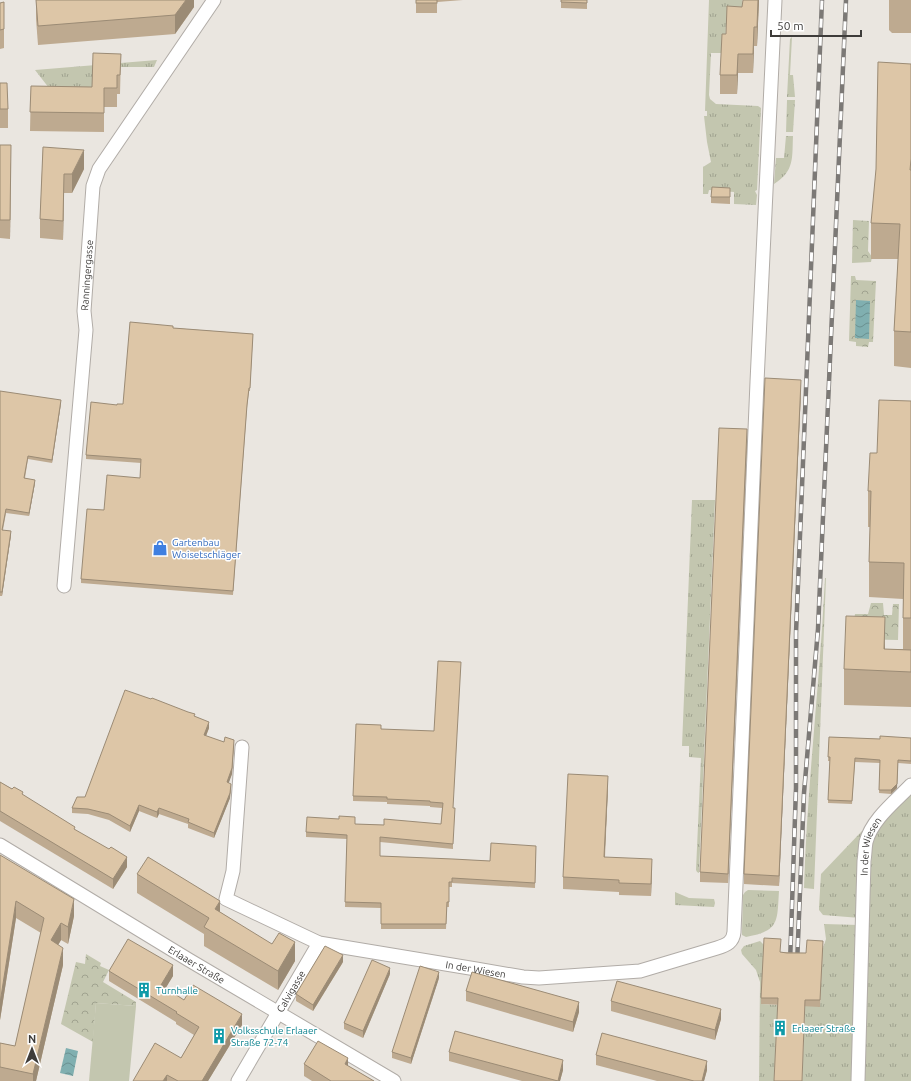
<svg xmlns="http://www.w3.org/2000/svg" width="911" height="1081" font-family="Ubuntu,sans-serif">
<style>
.grass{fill:url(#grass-tufts)}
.park{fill:url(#park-crowns)}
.pitch{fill:#c3c6af}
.water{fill:url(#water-waves)}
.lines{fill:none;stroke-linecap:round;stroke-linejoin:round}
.minor-casing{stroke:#b1aca7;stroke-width:15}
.minor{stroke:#fff;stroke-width:13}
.rail-casing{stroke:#7c7976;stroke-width:4.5}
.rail{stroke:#fff;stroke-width:3;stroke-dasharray:9;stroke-linecap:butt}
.wall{fill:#beaa90}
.shaded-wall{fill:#9b8b75}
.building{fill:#ddc6a7;stroke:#9b8b75}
.labels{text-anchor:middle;stroke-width:3;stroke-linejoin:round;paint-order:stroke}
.street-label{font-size:10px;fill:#3e3c3a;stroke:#fff}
.shop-label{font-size:10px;fill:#366cbe;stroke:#fff;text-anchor:start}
.culture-label{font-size:10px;fill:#0d838f;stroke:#fff;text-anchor:start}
</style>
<defs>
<pattern id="grass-tufts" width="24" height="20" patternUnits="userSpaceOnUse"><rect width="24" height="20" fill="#c3c6af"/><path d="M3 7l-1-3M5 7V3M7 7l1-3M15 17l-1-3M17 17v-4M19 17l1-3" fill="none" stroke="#a0a28f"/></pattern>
<pattern id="park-crowns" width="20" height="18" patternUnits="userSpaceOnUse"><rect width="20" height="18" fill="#c3c6af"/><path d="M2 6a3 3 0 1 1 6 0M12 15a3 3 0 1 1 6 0" fill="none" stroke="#a0a28f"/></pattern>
<pattern id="water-waves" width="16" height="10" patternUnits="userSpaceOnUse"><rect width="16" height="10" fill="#80afb0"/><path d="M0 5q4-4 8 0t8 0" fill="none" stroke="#6a9090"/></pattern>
</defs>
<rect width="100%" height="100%" fill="#eae6e0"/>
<g class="grass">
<path d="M 709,0 L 742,0 L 742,24 L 726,24 L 725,53 L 711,53 L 709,95 L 710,99 L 716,104 L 758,106 L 761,108 L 757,190 L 755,191 L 757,195 L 756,205 L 734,204 L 734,192 L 709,190 L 708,194 L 703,194 L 703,167 L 711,162 L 707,142 L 704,116 L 707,116 L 707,111 L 705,111 Z"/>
<path d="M 792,37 L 790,75 L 793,75 L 795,97 L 787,97 L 790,39 Z"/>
<path d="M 157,60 L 154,67 L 121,67 L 92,103 L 56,97 L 35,70 Z"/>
<path d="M 787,100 L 795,100 L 793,132 L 786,132 Z"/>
<path d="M 786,136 L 793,136 C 792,157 795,171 774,184 L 776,158 L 784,158 Z"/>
<path d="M 692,500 L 715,500 L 699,873 L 697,872 L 696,870 L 701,758 L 689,757 L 689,746 L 682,746 Z"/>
<path d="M 825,578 L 826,578 L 814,889 L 804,888 C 807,785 820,682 825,578 Z"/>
<path d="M 911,792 L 911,1081 L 862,1081 L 872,843 L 879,826 Z"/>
<path d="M 862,831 L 863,833 L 860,918 L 823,915 L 819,910 L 819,907 L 821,874 Z"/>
<path d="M 748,890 L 779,891 C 777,921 780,931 746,937 L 742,935 L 742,931 L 743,895 L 745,892 Z"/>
<path d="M 675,892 L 689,898 L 714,899 L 715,903 L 714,907 L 675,905 Z"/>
<path d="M 824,924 L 859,925 L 854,1081 L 802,1081 L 805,1006 L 820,1006 L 823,948 L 826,939 Z"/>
<path d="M 760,941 L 764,945 L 761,1004 L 778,1005 L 774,1081 L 759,1081 L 760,982 L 756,970 L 742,954 L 741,950 L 744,946 Z"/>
</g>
<g class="park">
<path d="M 853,220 L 869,221 L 868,251 L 872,257 L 871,262 L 852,263 Z"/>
<path d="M 851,276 L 855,276 L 856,280 L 876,281 L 873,342 L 869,342 L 868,347 L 856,346 L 856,342 L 849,341 Z"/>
<path d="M 871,603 L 883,603 L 884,615 L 892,615 L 893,604 L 899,604 L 898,640 L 851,639 L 855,614 L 868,614 Z"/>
<path d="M 86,954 L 101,963 L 100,966 L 109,970 L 103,982 L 136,1002 L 136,1006 L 96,1003 L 93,1042 L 61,1024 L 76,962 L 85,964 Z"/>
</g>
<path class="pitch" d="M 96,1003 L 136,1006 L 129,1081 L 89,1081 Z"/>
<g class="water">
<path d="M 856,300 L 870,301 L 869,339 L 855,338 Z"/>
<path d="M 66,1048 L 78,1051 L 73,1076 L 60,1073 Z"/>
</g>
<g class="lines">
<g class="minor-casing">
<g id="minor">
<path id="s1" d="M 64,586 L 86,330 L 84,311 L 93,186 L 99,169 L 214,0"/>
<path id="s2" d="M 242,747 L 233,871 L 226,899 L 319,943 L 476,969 L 523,977 L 539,978 L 640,971 L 717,948 C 727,945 733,942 734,932 L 757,382 L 775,0"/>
<path id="s3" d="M 0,845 L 189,960 L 394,1081"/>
<path id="s4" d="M 238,1081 L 319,943"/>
<path id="s5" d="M 858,1081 L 864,861 C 865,855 865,848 866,842 C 872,819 896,801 911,785"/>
</g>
</g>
<use href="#minor" class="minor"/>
<g class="rail-casing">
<g id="rail">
<path d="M 790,963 L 796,788 L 796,633 L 822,0"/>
<path d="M 797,965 L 804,793 L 818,629 L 846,0"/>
</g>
</g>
<use href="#rail" class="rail"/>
</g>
<g class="wall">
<path d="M 36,0 L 194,0 L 194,7 L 175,34 L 38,45 L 36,19 Z"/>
<path d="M 416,0 L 463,0 L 437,2 L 437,13 L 416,13 Z"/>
<path d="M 561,0 L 587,0 L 587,9 L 561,8 Z"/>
<path d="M 743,0 L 759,0 L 757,46 L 754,46 L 753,73 L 738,73 L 737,94 L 720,94 L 720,75 L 726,34 L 742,7 Z"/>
<path d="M 889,0 L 911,0 L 911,33 L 892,33 L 889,30 Z"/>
<path d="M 0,3 L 4,29 L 4,48 L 0,49 Z"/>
<path d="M 121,54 L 120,94 L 117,94 L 117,107 L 104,107 L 104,132 L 30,131 L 31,86 L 92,87 Z"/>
<path d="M 911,64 L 911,368 L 894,366 L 894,331 L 898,259 L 871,259 L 871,223 Z"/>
<path d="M 0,83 L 8,109 L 8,128 L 0,128 Z"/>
<path d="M 0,145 L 11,164 L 10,239 L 0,238 Z"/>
<path d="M 43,147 L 84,169 L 72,193 L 64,193 L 63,240 L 40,238 L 40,219 Z"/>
<path d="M 730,188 L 730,204 L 711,203 L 711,197 Z"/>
<path d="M 173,328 L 253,334 L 250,391 L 249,391 L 247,408 L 233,595 L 81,583 L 81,579 L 104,510 L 140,478 L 141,463 L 86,459 L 86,455 L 117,405 L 123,404 Z"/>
<path d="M 801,390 L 779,886 L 744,884 L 744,874 Z"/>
<path d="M 0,391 L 61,403 L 52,463 L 28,459 L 25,478 L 35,483 L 29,516 L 6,513 L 3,530 L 11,535 L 2,596 L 0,596 Z"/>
<path d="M 911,401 L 911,707 L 844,705 L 844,669 L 885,649 L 903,649 L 903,599 L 869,597 L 869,562 L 870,527 L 868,527 L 868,491 L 877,453 Z"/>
<path d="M 747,439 L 728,883 L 700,882 L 700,872 Z"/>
<path d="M 195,717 L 209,728 L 206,736 L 234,746 L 232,774 L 228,783 L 231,790 L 230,798 L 214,838 L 188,828 L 188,824 L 159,814 L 157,818 L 139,811 L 130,832 L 109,820 L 88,814 L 72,813 L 72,808 L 85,797 Z"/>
<path d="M 381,729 L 453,808 L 453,849 L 380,842 L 380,856 L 490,861 L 536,850 L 535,888 L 452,883 L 452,887 L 449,887 L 449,907 L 447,907 L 446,929 L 381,929 L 381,908 L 345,907 L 347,839 L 306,837 L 306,832 L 339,819 L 355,824 L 384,825 L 441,824 L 442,808 L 430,807 L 430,806 L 387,804 L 387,802 L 353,801 L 353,796 Z"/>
<path d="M 829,737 L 880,739 L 911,738 L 911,764 L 898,763 L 897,788 L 891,794 L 879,793 L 880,763 L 855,762 L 852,804 L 828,803 L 830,761 L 828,761 Z"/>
<path d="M 0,782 L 23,795 L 75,830 L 127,867 L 113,889 L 0,821 Z"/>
<path d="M 608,788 L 605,857 L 652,871 L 651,896 L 619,895 L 619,892 L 563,889 L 563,877 Z"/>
<path d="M 0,855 L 74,916 L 68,944 L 61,940 L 58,945 L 63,965 L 36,1081 L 0,1081 L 0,1043 L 15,1046 L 41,933 L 16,918 L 0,1020 Z"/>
<path d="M 137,874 L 220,912 L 295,961 L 278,990 L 204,946 L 204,934 L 137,893 Z"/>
<path d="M 823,948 L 820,1007 L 761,1004 L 761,998 L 780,952 L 806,953 Z"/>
<path d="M 343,962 L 313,1011 L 296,1001 L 296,994 Z"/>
<path d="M 109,971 L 173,976 L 165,988 L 184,1000 L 242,1025 L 208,1081 L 133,1081 L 181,1058 L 194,1035 L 176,1024 L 176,1022 L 109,981 Z"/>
<path d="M 390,974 L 363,1038 L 344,1029 L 344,1023 Z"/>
<path d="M 439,978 L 411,1064 L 392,1058 L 392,1052 Z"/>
<path d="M 466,991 L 579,1012 L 573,1032 L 466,1001 Z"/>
<path d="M 611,1001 L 721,1019 L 715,1040 L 611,1011 Z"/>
<path d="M 449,1052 L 563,1070 L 560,1081 L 522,1081 L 449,1061 Z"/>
<path d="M 596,1055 L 707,1070 L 704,1081 L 657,1081 L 596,1065 Z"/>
<path d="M 304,1064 L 348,1066 L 374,1081 L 312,1081 L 304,1076 Z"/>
</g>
<g class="shaded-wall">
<path d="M 186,0 L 194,0 L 194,7 L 175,34 L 175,15 Z"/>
<path d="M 758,0 L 759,0 L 757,46 L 757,27 Z"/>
<path d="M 754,27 L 754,46 L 753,73 L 753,54 Z"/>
<path d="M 738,54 L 738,73 L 737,94 L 737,75 Z"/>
<path d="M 11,145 L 11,164 L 10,239 L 10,220 Z"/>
<path d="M 84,150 L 84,169 L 72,193 L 72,174 Z"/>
<path d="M 64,174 L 64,193 L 63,240 L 63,221 Z"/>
<path d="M 801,380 L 801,390 L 779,886 L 779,876 Z"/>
<path d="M 61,400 L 61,403 L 52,463 L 52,460 Z"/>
<path d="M 747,429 L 747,439 L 728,883 L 728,874 Z"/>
<path d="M 35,480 L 35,483 L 29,516 L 29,513 Z"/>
<path d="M 11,531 L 11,535 L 2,596 L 2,592 Z"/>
<path d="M 885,617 L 885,652 L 884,649 Z"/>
<path d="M 209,722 L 209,728 L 204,741 L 204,735 Z"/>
<path d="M 234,740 L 232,774 L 227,788 L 227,782 Z"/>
<path d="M 898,760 L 897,788 L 891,794 L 891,790 Z"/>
<path d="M 608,776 L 608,788 L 604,869 L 604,857 Z"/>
<path d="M 231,784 L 230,798 L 214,838 L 214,833 Z"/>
<path d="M 139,805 L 139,811 L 130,832 L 130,826 Z"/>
<path d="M 159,808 L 159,814 L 157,818 L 157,812 Z"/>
<path d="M 127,857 L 127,867 L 113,889 L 113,879 Z"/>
<path d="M 652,859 L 652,871 L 651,896 L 651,884 Z"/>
<path d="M 74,899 L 74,916 L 68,944 L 68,927 Z"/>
<path d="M 16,901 L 16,918 L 0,1020 L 0,1003 Z"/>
<path d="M 220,901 L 220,920 L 215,909 Z"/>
<path d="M 61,923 L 61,940 L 51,957 L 51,940 Z"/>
<path d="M 295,942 L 295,961 L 278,990 L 278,971 Z"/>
<path d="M 63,948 L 63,965 L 36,1081 L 33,1081 L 33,1074 Z"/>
<path d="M 343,955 L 343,962 L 313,1011 L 313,1005 Z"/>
<path d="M 173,965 L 173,976 L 161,996 L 161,985 Z"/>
<path d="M 390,968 L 390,974 L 363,1038 L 363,1031 Z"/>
<path d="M 439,972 L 439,978 L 411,1064 L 411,1058 Z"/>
<path d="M 579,1002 L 579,1012 L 573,1032 L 573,1022 Z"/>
<path d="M 721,1009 L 721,1019 L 715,1040 L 715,1030 Z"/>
<path d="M 242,1014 L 242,1025 L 208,1081 L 202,1081 Z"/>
<path d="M 348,1058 L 348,1070 L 345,1064 Z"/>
<path d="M 563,1060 L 563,1070 L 560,1081 L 558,1081 Z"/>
<path d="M 707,1061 L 707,1070 L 704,1081 L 702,1081 Z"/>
<path d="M 167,1075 L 167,1081 L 163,1081 Z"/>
</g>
<g class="building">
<path d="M 36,0 L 186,0 L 175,15 L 38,26 Z"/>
<rect x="416" y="0" width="21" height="3"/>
<path d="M 561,0 L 587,0 L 587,3 L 561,2 Z"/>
<path d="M 743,0 L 758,0 L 757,27 L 754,27 L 753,54 L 738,54 L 737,75 L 720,75 L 722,34 L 726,34 L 727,6 L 742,7 Z"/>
<path d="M 4,2 L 4,29 L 0,30 L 0,3 Z"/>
<path d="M 93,53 L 121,54 L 120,75 L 117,75 L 117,88 L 104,88 L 104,113 L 30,112 L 31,86 L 92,87 Z"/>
<path d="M 878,62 L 911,64 L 911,159 L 910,170 L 911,170 L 911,332 L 894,331 L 900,224 L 871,223 L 876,169 Z"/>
<path d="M 0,83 L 7,83 L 8,109 L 0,109 Z"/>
<path d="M 0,145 L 11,145 L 10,220 L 0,220 Z"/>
<path d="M 43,147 L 84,150 L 72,174 L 64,174 L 63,221 L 40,219 Z"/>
<path d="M 712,187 L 730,188 L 730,197 L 711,197 Z"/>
<path d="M 130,322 L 173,326 L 173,328 L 253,334 L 250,388 L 249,388 L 247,405 L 233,591 L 81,579 L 87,509 L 104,510 L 107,475 L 140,478 L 141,459 L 86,455 L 91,402 L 117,405 L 117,404 L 123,404 Z"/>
<path d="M 765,378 L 801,380 L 779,876 L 744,874 Z"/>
<path d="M 0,391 L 61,400 L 52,460 L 28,456 L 24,478 L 35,480 L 29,513 L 6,509 L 2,530 L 11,531 L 2,592 L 0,592 Z"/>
<path d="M 879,400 L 911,401 L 911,618 L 903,618 L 904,563 L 869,562 L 871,491 L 868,491 L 870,453 L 877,453 Z"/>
<path d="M 719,428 L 747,429 L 728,874 L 700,872 Z"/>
<path d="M 846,616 L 885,617 L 884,649 L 911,650 L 911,672 L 844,669 Z"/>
<path d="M 438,661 L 461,662 L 453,808 L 455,808 L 453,844 L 380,837 L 380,856 L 453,859 L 490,861 L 491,843 L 536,846 L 535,883 L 452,878 L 452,882 L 449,882 L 449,902 L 447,902 L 446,924 L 381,924 L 381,903 L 345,902 L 347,835 L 306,832 L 307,817 L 339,819 L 339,816 L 355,817 L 355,824 L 384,825 L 384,819 L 441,824 L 443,803 L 430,802 L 430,801 L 387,799 L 387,797 L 353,796 L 356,724 L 381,725 L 381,729 L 434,731 Z"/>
<path d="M 125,690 L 151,699 L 152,698 L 188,712 L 195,714 L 194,716 L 209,722 L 204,735 L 224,742 L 225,737 L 234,740 L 232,768 L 227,782 L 231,784 L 230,793 L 214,833 L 188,822 L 189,819 L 159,808 L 157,812 L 139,805 L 130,826 L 109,814 L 88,809 L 72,808 L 77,797 L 85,797 Z"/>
<path d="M 880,736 L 911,738 L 911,761 L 898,760 L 897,784 L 891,790 L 879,790 L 880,760 L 855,758 L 852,801 L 828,800 L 830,757 L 828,757 L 829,737 L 880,739 Z"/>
<path d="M 568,774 L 608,776 L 604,857 L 652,859 L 651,884 L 619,883 L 619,880 L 563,877 Z"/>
<path d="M 0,782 L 12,789 L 14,787 L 23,792 L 22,794 L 75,827 L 74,829 L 109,849 L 111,847 L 127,857 L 113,879 L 0,811 Z"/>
<path d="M 0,855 L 74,899 L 68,927 L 61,923 L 51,940 L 63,948 L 33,1074 L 0,1067 L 0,1043 L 15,1046 L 44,918 L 16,901 L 0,1003 Z"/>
<path d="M 148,857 L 220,901 L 215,909 L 272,944 L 279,933 L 295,942 L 278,971 L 204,927 L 209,918 L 137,874 Z"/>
<path d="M 764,938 L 781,939 L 780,952 L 787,953 L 806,953 L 807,940 L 823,941 L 820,1000 L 805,1000 L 802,1081 L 774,1081 L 778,998 L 761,998 Z"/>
<path d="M 128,939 L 173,965 L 161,985 L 184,1000 L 193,985 L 242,1014 L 202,1081 L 178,1081 L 167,1075 L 163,1081 L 133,1081 L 155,1043 L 181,1058 L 199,1027 L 176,1013 L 177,1012 L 109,971 Z"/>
<path d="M 325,946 L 343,955 L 313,1005 L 296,994 Z"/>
<path d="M 372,960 L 390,968 L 363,1031 L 344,1023 Z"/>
<path d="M 420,966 L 439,972 L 411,1058 L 392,1052 Z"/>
<path d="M 472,972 L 579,1002 L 573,1022 L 466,991 Z"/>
<path d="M 617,981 L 721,1009 L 715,1030 L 611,1001 Z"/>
<path d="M 455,1031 L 563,1060 L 558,1081 L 449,1052 Z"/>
<path d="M 602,1033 L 707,1061 L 702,1081 L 694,1081 L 596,1055 Z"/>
<path d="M 318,1041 L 348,1058 L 345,1064 L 374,1081 L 331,1081 L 304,1064 Z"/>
</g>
<defs>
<g id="shop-bare" transform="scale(1.2)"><path d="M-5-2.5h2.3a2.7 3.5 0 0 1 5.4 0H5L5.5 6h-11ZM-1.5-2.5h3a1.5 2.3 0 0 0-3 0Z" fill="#3f7fe0" stroke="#fff" stroke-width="2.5" paint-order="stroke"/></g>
<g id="building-bare" transform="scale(1.2)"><path d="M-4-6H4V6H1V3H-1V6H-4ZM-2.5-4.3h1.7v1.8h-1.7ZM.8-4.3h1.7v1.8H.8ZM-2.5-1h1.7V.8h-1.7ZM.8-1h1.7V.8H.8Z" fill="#0f9aa8" stroke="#fff" stroke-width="2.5" paint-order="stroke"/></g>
</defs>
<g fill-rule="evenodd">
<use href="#shop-bare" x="160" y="548"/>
<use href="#building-bare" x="144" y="990"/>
<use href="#building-bare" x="780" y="1028"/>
<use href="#building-bare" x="219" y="1036"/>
</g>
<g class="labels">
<g class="street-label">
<text dy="4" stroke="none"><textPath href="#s1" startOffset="312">Ranningergasse</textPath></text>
<text dy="4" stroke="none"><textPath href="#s5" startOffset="236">In der Wiesen</textPath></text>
<text dy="4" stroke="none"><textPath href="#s3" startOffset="230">Erlaaer Straße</textPath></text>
<text dy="4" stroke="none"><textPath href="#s2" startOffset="415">In der Wiesen</textPath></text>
<text dy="4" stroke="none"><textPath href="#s4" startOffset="104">Calvigasse</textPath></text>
</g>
<g class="shop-label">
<text x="172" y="546">Gartenbau<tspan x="172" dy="12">Woisetschläger</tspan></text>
</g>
<g class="culture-label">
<text x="156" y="994">Turnhalle</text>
<text x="792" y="1032">Erlaaer Straße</text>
<text x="231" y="1034">Volksschule Erlaaer<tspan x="231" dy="12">Straße 72-74</tspan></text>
</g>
</g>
<g transform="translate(32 1049)" stroke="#ffffff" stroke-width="3" paint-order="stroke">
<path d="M0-3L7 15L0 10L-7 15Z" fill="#3e3c3a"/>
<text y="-6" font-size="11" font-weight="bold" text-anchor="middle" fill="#3e3c3a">N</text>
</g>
<path d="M771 30v6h90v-6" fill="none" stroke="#3e3c3a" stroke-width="2"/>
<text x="777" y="30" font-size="12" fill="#3e3c3a" stroke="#ffffff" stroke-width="3" paint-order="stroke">50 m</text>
</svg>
